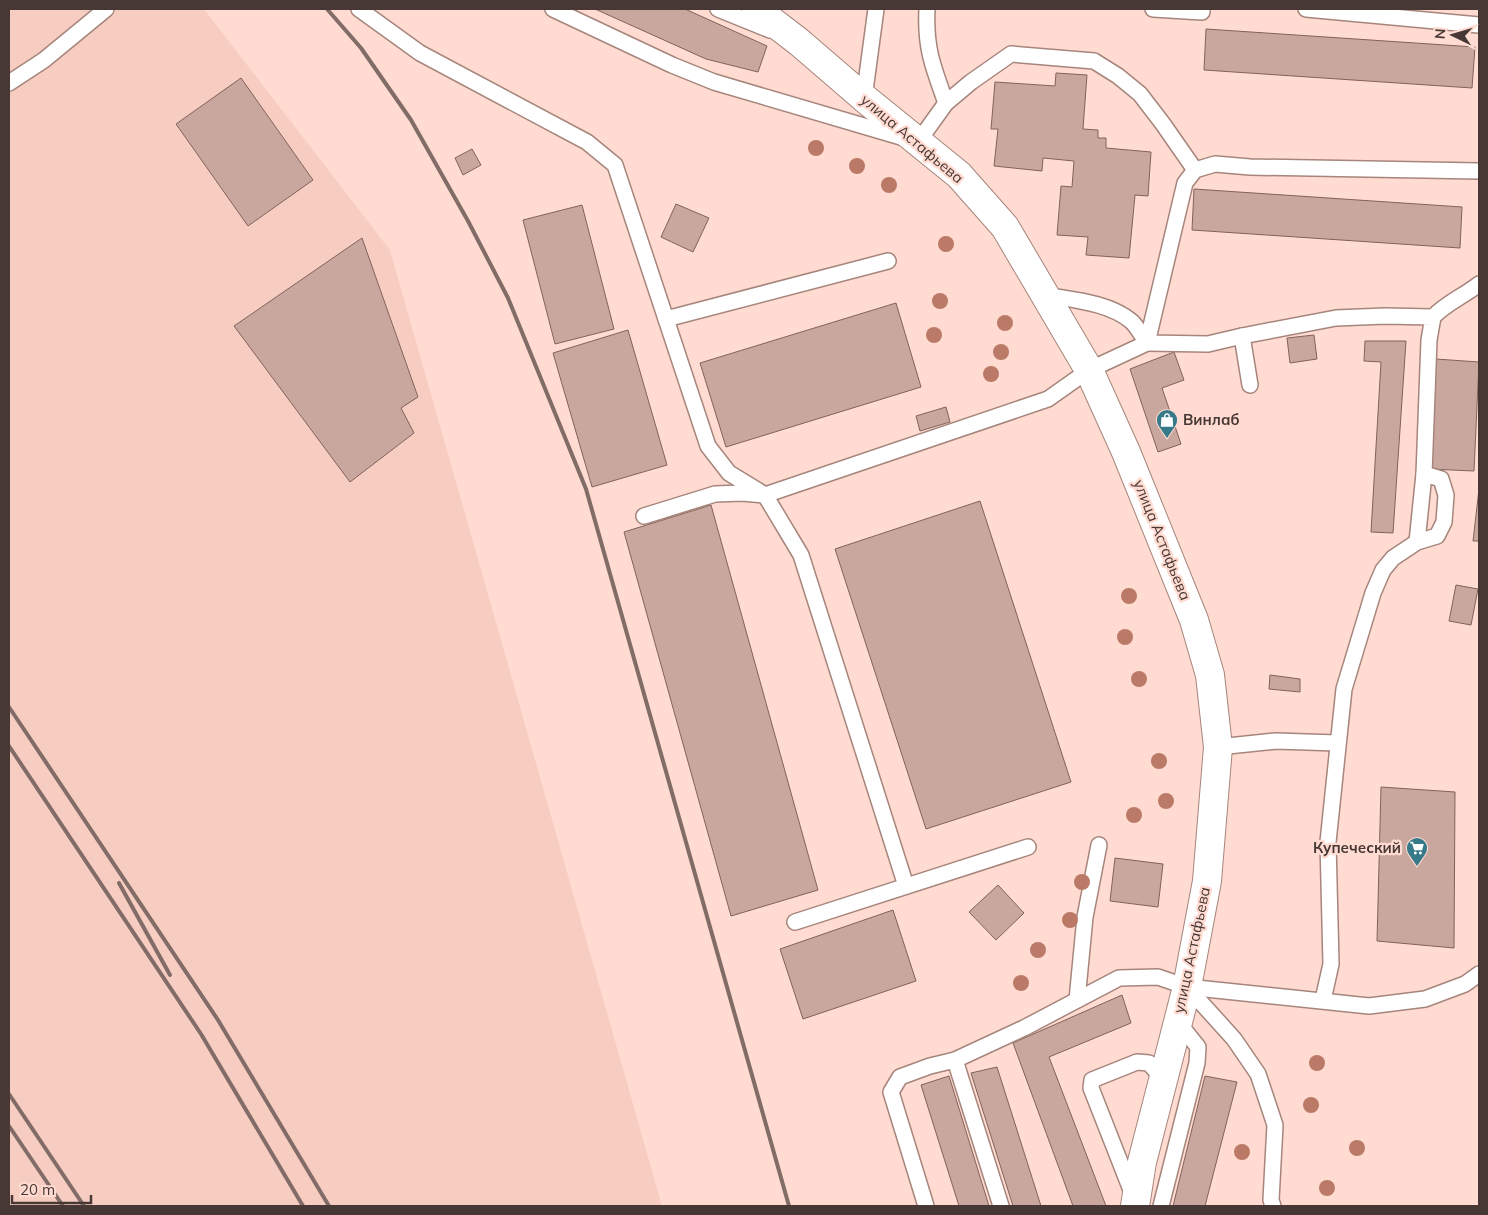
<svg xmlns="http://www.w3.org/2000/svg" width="1488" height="1215" font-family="Mulish,sans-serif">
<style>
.built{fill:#f8cdc1}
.building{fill:#c9a79e;stroke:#81625a}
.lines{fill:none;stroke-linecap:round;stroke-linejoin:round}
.lane-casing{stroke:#a6857c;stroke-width:18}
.street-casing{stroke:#a6857c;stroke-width:30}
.lane{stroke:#fff;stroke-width:15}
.street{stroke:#fff;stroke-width:28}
.rail{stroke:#826c67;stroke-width:4}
.tree{fill:#bb7967}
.labels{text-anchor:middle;stroke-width:4.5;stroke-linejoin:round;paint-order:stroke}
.street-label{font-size:15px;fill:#473835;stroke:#ffdbd1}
.poi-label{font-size:15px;font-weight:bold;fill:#473835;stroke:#ffdbd1;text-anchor:start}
</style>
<rect width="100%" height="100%" fill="#ffdbd1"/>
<path class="built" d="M 9,9 L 204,9 L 390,250 L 662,1206 L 9,1206 Z"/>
<g class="building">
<path d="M 595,9 L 685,9 L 767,46 L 758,72 L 706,59 Z"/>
<path d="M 1206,29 L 1475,47 L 1472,88 L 1204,70 Z"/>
<path d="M 1056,73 L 1087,75 L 1083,129 L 1098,130 L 1098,138 L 1106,138 L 1106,148 L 1151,152 L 1148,196 L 1135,195 L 1129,258 L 1086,255 L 1088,237 L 1057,235 L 1061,186 L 1072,187 L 1074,161 L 1043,158 L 1042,171 L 994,166 L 998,129 L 991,129 L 995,82 L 1055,86 Z"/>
<path d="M 241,78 L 313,180 L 248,226 L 176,124 Z"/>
<path d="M 472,149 L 481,165 L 463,175 L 455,158 Z"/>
<path d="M 1194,189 L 1462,207 L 1460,248 L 1192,230 Z"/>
<path d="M 676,204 L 709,218 L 693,252 L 661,237 Z"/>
<path d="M 582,205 L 614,329 L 555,344 L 523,220 Z"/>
<path d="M 362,238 L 418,397 L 401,408 L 414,433 L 350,482 L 234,326 Z"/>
<path d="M 896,303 L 921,387 L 726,447 L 700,363 Z"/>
<path d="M 628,330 L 667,465 L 592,487 L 553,353 Z"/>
<path d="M 1314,335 L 1317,359 L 1290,363 L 1287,338 Z"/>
<path d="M 1365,341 L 1406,341 L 1393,533 L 1371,532 L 1381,362 L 1364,361 Z"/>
<path d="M 1174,352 L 1184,380 L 1162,388 L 1181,444 L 1158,452 L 1130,369 Z"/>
<path d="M 1436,359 L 1479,362 L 1474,471 L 1429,469 Z"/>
<path d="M 946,407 L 950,422 L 920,431 L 916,416 Z"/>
<path d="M 1479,489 L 1479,541 L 1473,541 Z"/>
<path d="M 980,501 L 1071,782 L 926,829 L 835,549 Z"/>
<path d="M 711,505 L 818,890 L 731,916 L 624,532 Z"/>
<path d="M 1456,585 L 1478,589 L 1471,625 L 1449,621 Z"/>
<path d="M 1270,675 L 1300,679 L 1300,692 L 1269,689 Z"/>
<path d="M 1381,787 L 1455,792 L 1454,948 L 1377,941 Z"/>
<path d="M 1115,858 L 1163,864 L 1158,907 L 1110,901 Z"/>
<path d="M 998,885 L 1024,913 L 996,940 L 969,912 Z"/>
<path d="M 893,910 L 916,981 L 803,1019 L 780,949 Z"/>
<path d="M 1122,995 L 1131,1023 L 1049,1057 L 1106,1206 L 1073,1206 L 1013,1043 Z"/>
<path d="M 997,1067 L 1041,1206 L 1013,1206 L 971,1073 Z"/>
<path d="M 949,1076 L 989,1206 L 959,1206 L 921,1085 Z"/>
<path d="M 1205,1076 L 1237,1082 L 1205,1206 L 1173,1206 Z"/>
</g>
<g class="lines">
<g class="lane-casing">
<g id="lane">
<path d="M 359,9 L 420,53 L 587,142 L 615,165 L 708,446 L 729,473 L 765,495 L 801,555 L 906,886"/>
<path d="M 553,9 L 672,65 L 714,82 L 918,142 L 946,103"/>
<path d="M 718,9 L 770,30"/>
<path d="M 927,9 C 925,48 933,67 946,103 L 971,82 L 1011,54 L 1094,61 L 1118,76 L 1140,94 L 1163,124 L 1195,170"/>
<path d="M 1153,9 L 1202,12"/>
<path d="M 1306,9 L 1479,25"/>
<path d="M 9,83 L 44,60 L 106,9"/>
<path d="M 864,98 L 876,9"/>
<path d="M 1433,317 C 1446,303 1464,296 1479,284"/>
<path d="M 666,319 L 888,261"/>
<path d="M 1242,336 L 1250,385"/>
<path d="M 644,516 L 715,494 L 742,493 L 765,495 L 1048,399 L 1089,370 L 1147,343 C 1142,336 1137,326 1131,321 C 1108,302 1072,300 1045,295"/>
<path d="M 1417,542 L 1424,474 L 1429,340 L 1433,317 L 1385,316 L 1336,318 L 1242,336 L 1208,344 L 1147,343 L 1185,183 L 1195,170 L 1215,164 L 1250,167 L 1479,171"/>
<path d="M 1218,747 L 1276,741 L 1337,743"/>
<path d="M 795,922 L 1028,847"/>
<path d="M 1187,987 L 1234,1039 L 1258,1074 L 1275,1125 L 1271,1200 L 1273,1206"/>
<path d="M 1077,1000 L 1085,917 L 1099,845"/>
<path d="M 1323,1000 L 1331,964 L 1328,842 L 1344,689 L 1373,593 L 1383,570 L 1393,558 L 1417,542 L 1437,536 L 1444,522 L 1446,495 L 1441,479 L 1424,474"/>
<path d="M 955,1060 L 1001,1206"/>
<path d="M 1133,1195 L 1091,1088 L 1092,1080 L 1137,1062 L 1149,1063 L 1163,1079"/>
<path d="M 926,1206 L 891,1092 L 900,1077 L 930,1066 L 955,1060 L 1024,1028 L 1119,978 L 1158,977 L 1187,987 L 1369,1006 L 1425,999 L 1465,984 L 1479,974"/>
<path d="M 1161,1206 L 1197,1063 L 1198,1047 L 1177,1021"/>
</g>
</g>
<g class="street-casing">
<path id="street" d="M 756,9 L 799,42 L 864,98 L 959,175 L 1005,227 L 1089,370 L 1126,452 L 1194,620 L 1210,675 L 1218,747 L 1207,881 L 1187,987 L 1142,1162 L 1135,1206"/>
</g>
<use href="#lane" class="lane"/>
<use href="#street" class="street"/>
<g class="rail">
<path d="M 327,9 L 361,48 L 411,120 L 468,221 L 508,298 L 586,489 L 789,1206"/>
<path d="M 9,707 L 218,1020 L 329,1206"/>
<path d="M 9,746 L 201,1034 L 303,1206"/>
<path d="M 119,883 L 170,975"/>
<path d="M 9,1094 L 84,1206"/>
<path d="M 9,1126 L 63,1206"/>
</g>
</g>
<g class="tree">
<circle cx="816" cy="148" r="8"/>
<circle cx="857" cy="166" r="8"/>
<circle cx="889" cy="185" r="8"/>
<circle cx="946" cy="244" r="8"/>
<circle cx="940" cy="301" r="8"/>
<circle cx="1005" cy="323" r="8"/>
<circle cx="934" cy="335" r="8"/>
<circle cx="1001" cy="352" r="8"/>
<circle cx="991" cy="374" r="8"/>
<circle cx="1129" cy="596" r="8"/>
<circle cx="1125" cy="637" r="8"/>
<circle cx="1139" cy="679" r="8"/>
<circle cx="1159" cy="761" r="8"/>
<circle cx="1166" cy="801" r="8"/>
<circle cx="1134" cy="815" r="8"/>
<circle cx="1082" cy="882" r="8"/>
<circle cx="1070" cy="920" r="8"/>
<circle cx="1038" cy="950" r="8"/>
<circle cx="1021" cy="983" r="8"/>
<circle cx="1317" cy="1063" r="8"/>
<circle cx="1311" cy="1105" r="8"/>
<circle cx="1357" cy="1148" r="8"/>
<circle cx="1242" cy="1152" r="8"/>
<circle cx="1327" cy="1188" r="8"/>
</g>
<defs>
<g id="shop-pin" transform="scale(1.125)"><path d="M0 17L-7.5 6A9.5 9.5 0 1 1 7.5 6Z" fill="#367a89" stroke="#ffdbd1"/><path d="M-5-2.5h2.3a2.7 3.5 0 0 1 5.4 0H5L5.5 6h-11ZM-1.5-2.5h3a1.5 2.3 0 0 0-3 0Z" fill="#fff"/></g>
<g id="supermarket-pin" transform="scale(1.125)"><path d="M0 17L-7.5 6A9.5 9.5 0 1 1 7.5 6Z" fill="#367a89" stroke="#ffdbd1"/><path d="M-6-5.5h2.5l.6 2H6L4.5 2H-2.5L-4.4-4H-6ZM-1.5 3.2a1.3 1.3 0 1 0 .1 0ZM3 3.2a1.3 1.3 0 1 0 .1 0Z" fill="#fff"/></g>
</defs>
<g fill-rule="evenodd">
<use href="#shop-pin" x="1167" y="420"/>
<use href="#supermarket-pin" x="1417" y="848"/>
</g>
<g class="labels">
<g class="street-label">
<text transform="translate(912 139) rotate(40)" y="5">улица Астафьева</text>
<text transform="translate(1162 540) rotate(68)" y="5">улица Астафьева</text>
<text transform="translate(1192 950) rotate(-78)" y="5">улица Астафьева</text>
</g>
<g class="poi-label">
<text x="1183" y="425">Винлаб</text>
<text x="1401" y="853" text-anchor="end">Купеческий</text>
</g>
</g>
<rect width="1488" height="1215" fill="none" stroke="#473835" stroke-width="20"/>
<g transform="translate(1453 35) rotate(275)" stroke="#ffdbd1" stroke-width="4" paint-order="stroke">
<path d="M0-4L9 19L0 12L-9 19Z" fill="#473835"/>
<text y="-8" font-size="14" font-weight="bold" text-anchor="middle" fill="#473835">N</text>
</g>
<path d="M12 1195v8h79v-8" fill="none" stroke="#473835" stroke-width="2.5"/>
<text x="20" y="1195" font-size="15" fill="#473835" stroke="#ffdbd1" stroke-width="4" paint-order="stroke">20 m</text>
</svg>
